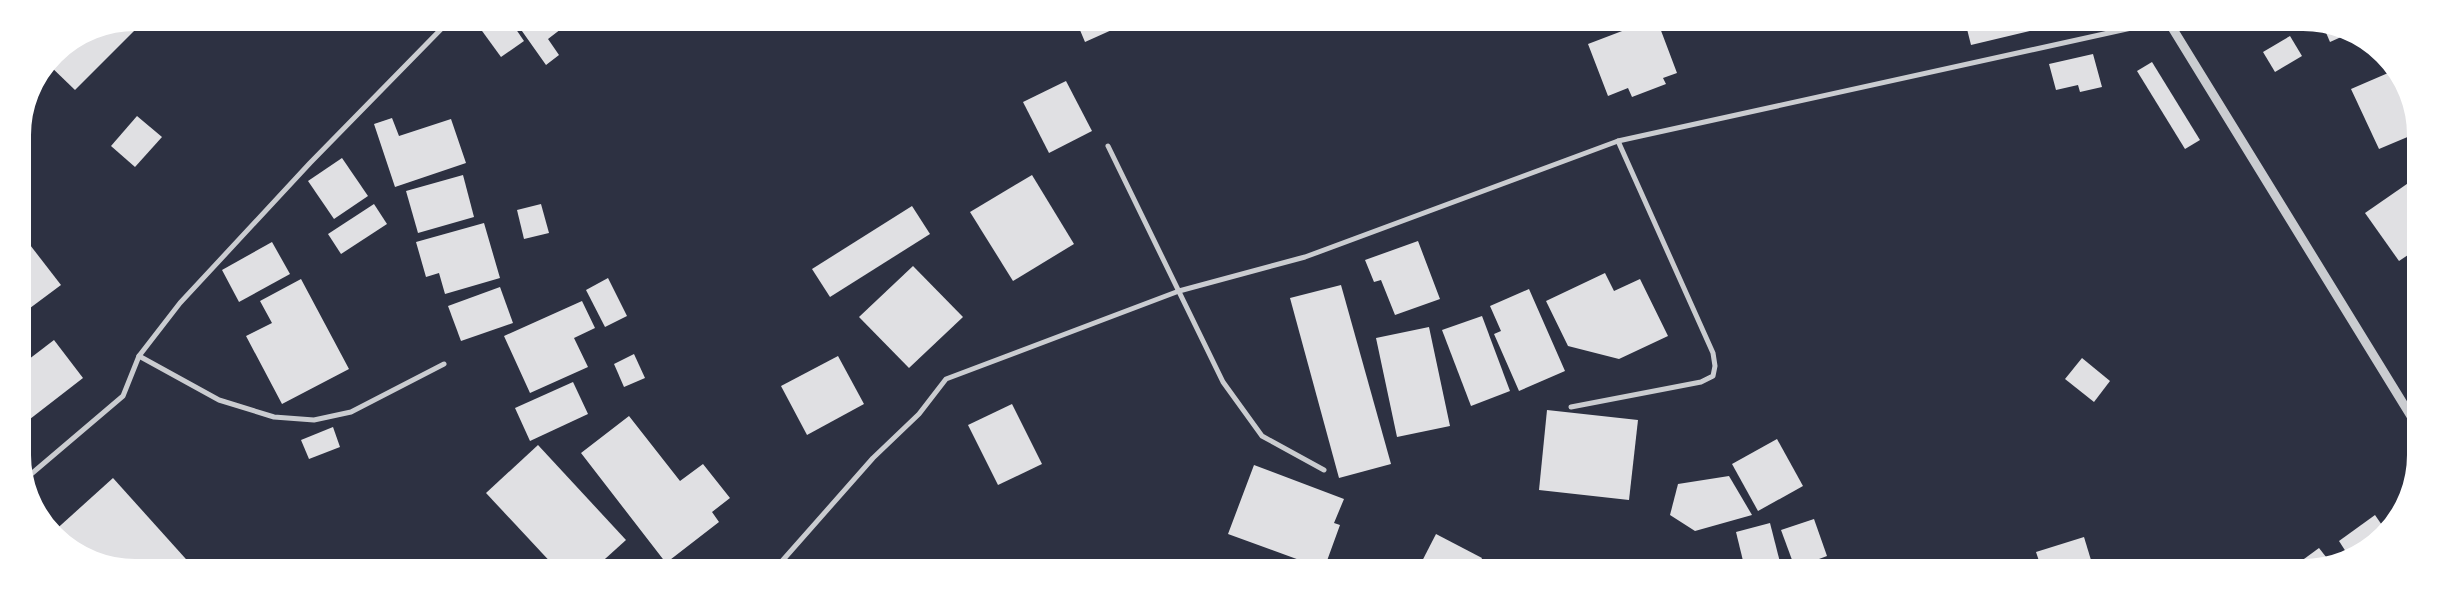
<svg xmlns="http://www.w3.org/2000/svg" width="2438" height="589" font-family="'DM Sans',sans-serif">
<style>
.building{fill:#e0e0e3}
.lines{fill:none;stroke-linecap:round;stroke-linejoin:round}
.minor{stroke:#caccd0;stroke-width:5}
.tertiary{stroke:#caccd0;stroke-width:9}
.rim{fill:none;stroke:#fff;stroke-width:6}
</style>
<rect width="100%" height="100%" fill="#2d3142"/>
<g class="building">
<path d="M 134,19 L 146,19 L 75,90 L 46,62 L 53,52 L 90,27 Z"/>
<path d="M 484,19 L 509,19 L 524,41 L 501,57 L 477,24 Z"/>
<path d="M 524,19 L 554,19 L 561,29 L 548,39 L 559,55 L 546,65 L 517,24 Z"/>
<path d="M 1063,20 L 1134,20 L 1085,42 L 1077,23 L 1066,27 Z"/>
<path d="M 1545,20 L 1574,20 L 1550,31 Z"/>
<path d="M 1651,20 L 1657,20 L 1677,73 L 1663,78 L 1666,84 L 1632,97 L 1628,88 L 1608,96 L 1588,44 Z"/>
<path d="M 1965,21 L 2058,21 L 2059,24 L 1971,45 Z"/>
<path d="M 2321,21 L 2327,21 L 2350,33 L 2330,42 Z"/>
<path d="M 2290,36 L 2302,56 L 2275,72 L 2263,52 Z"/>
<path d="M 2093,54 L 2102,87 L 2080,92 L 2078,85 L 2056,90 L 2049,64 Z"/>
<path d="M 2152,62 L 2200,140 L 2185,149 L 2137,71 Z"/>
<path d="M 2395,70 L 2417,112 L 2417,133 L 2379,149 L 2351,89 Z"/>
<path d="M 1066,81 L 1092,131 L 1049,153 L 1023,102 Z"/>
<path d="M 137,116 L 162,137 L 135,167 L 111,146 Z"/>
<path d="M 392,118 L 399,136 L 451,119 L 466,163 L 395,187 L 374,124 Z"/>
<path d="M 342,158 L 368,196 L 334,219 L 308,181 Z"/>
<path d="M 463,175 L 474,217 L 418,233 L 406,191 Z"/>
<path d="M 1032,175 L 1074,244 L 1013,281 L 970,212 Z"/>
<path d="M 2417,177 L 2417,249 L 2399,261 L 2365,213 Z"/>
<path d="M 374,204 L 387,224 L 341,254 L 328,234 Z"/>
<path d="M 541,204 L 549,233 L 524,239 L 517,210 Z"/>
<path d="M 912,206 L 930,234 L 830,297 L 812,269 Z"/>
<path d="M 484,223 L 500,278 L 445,294 L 439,273 L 426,277 L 416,242 Z"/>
<path d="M 20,232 L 61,285 L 22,314 L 20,312 Z"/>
<path d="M 1418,241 L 1440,299 L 1395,315 L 1381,280 L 1374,282 L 1365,260 Z"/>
<path d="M 272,242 L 290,274 L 239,302 L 222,270 Z"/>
<path d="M 913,266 L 963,317 L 909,368 L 859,317 Z"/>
<path d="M 1605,273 L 1614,291 L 1640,279 L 1668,336 L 1619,359 L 1568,346 L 1546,301 Z"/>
<path d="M 608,278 L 627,316 L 605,327 L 586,290 Z"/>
<path d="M 301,279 L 349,369 L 282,404 L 246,336 L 272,323 L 260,301 Z"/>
<path d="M 1341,285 L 1391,464 L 1339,478 L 1290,298 Z"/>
<path d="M 500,287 L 513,323 L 461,341 L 448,306 Z"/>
<path d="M 1529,289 L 1565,371 L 1519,391 L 1494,334 L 1501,331 L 1490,306 Z"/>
<path d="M 582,301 L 595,328 L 574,338 L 588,367 L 530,393 L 504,336 Z"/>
<path d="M 1482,316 L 1510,391 L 1471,406 L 1442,330 Z"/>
<path d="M 1429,327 L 1450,426 L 1397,437 L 1376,338 Z"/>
<path d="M 54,340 L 83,378 L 21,426 L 20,366 Z"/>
<path d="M 634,354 L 645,378 L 624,387 L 614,364 Z"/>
<path d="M 838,356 L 864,404 L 807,435 L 781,386 Z"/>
<path d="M 2082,358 L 2110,381 L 2094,402 L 2065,379 Z"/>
<path d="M 573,382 L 588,414 L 530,441 L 515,408 Z"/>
<path d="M 1012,404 L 1042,464 L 998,485 L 968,425 Z"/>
<path d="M 1547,410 L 1638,420 L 1629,500 L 1539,490 Z"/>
<path d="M 629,416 L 680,481 L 703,464 L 730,498 L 712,512 L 719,522 L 666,563 L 581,453 Z"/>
<path d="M 333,427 L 340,447 L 309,459 L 301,440 Z"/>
<path d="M 1777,439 L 1803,486 L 1758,511 L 1732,464 Z"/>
<path d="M 538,445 L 626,540 L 595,568 L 556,568 L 486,493 Z"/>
<path d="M 1254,465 L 1344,499 L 1334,523 L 1340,525 L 1324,569 L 1228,534 Z"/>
<path d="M 1729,476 L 1752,515 L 1695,531 L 1670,515 L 1678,484 Z"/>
<path d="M 113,478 L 194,568 L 111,568 L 53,537 L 51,534 Z"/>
<path d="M 2375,515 L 2386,531 L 2380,542 L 2348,555 L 2339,541 Z"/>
<path d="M 1814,519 L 1827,556 L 1795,568 L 1781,530 Z"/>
<path d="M 1770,523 L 1782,570 L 1745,569 L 1736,532 Z"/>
<path d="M 1436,534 L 1482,558 L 1477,569 L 1418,569 Z"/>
<path d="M 2084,537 L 2094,570 L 2042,570 L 2036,552 Z"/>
<path d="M 2319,548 L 2330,562 L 2311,570 L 2289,570 Z"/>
<path d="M 938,563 L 955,568 L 954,569 L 936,569 Z"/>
<path d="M 2174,566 L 2175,570 L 2155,570 L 2155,569 Z"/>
</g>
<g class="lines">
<g class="minor">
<path d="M 1108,146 L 1223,382 L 1262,436 L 1324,470"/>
<path d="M 139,356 L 219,400 L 274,417 L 314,420 L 351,412 L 444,364"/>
<path d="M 1571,407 L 1701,382 L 1713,376 L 1715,366 L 1713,353 L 1618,141"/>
<path d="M 23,481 L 123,396 L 139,356 L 180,303 L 310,163 L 451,19"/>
<path d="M 775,569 L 873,458 L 919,414 L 946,379 L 1179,291 L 1305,257 L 1618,141 L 2163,21"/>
</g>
<path class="tertiary" d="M 2168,21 L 2417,426"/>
</g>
<path d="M0 0H2438V589H0ZM135 28H2303A107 107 0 0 1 2410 135V455A107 107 0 0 1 2303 562H135A107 107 0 0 1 28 455V135A107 107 0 0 1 135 28Z" fill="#fff" fill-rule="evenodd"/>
<path class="rim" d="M135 28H2303A107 107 0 0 1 2410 135V455A107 107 0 0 1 2303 562H135A107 107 0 0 1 28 455V135A107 107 0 0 1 135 28Z"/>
</svg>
